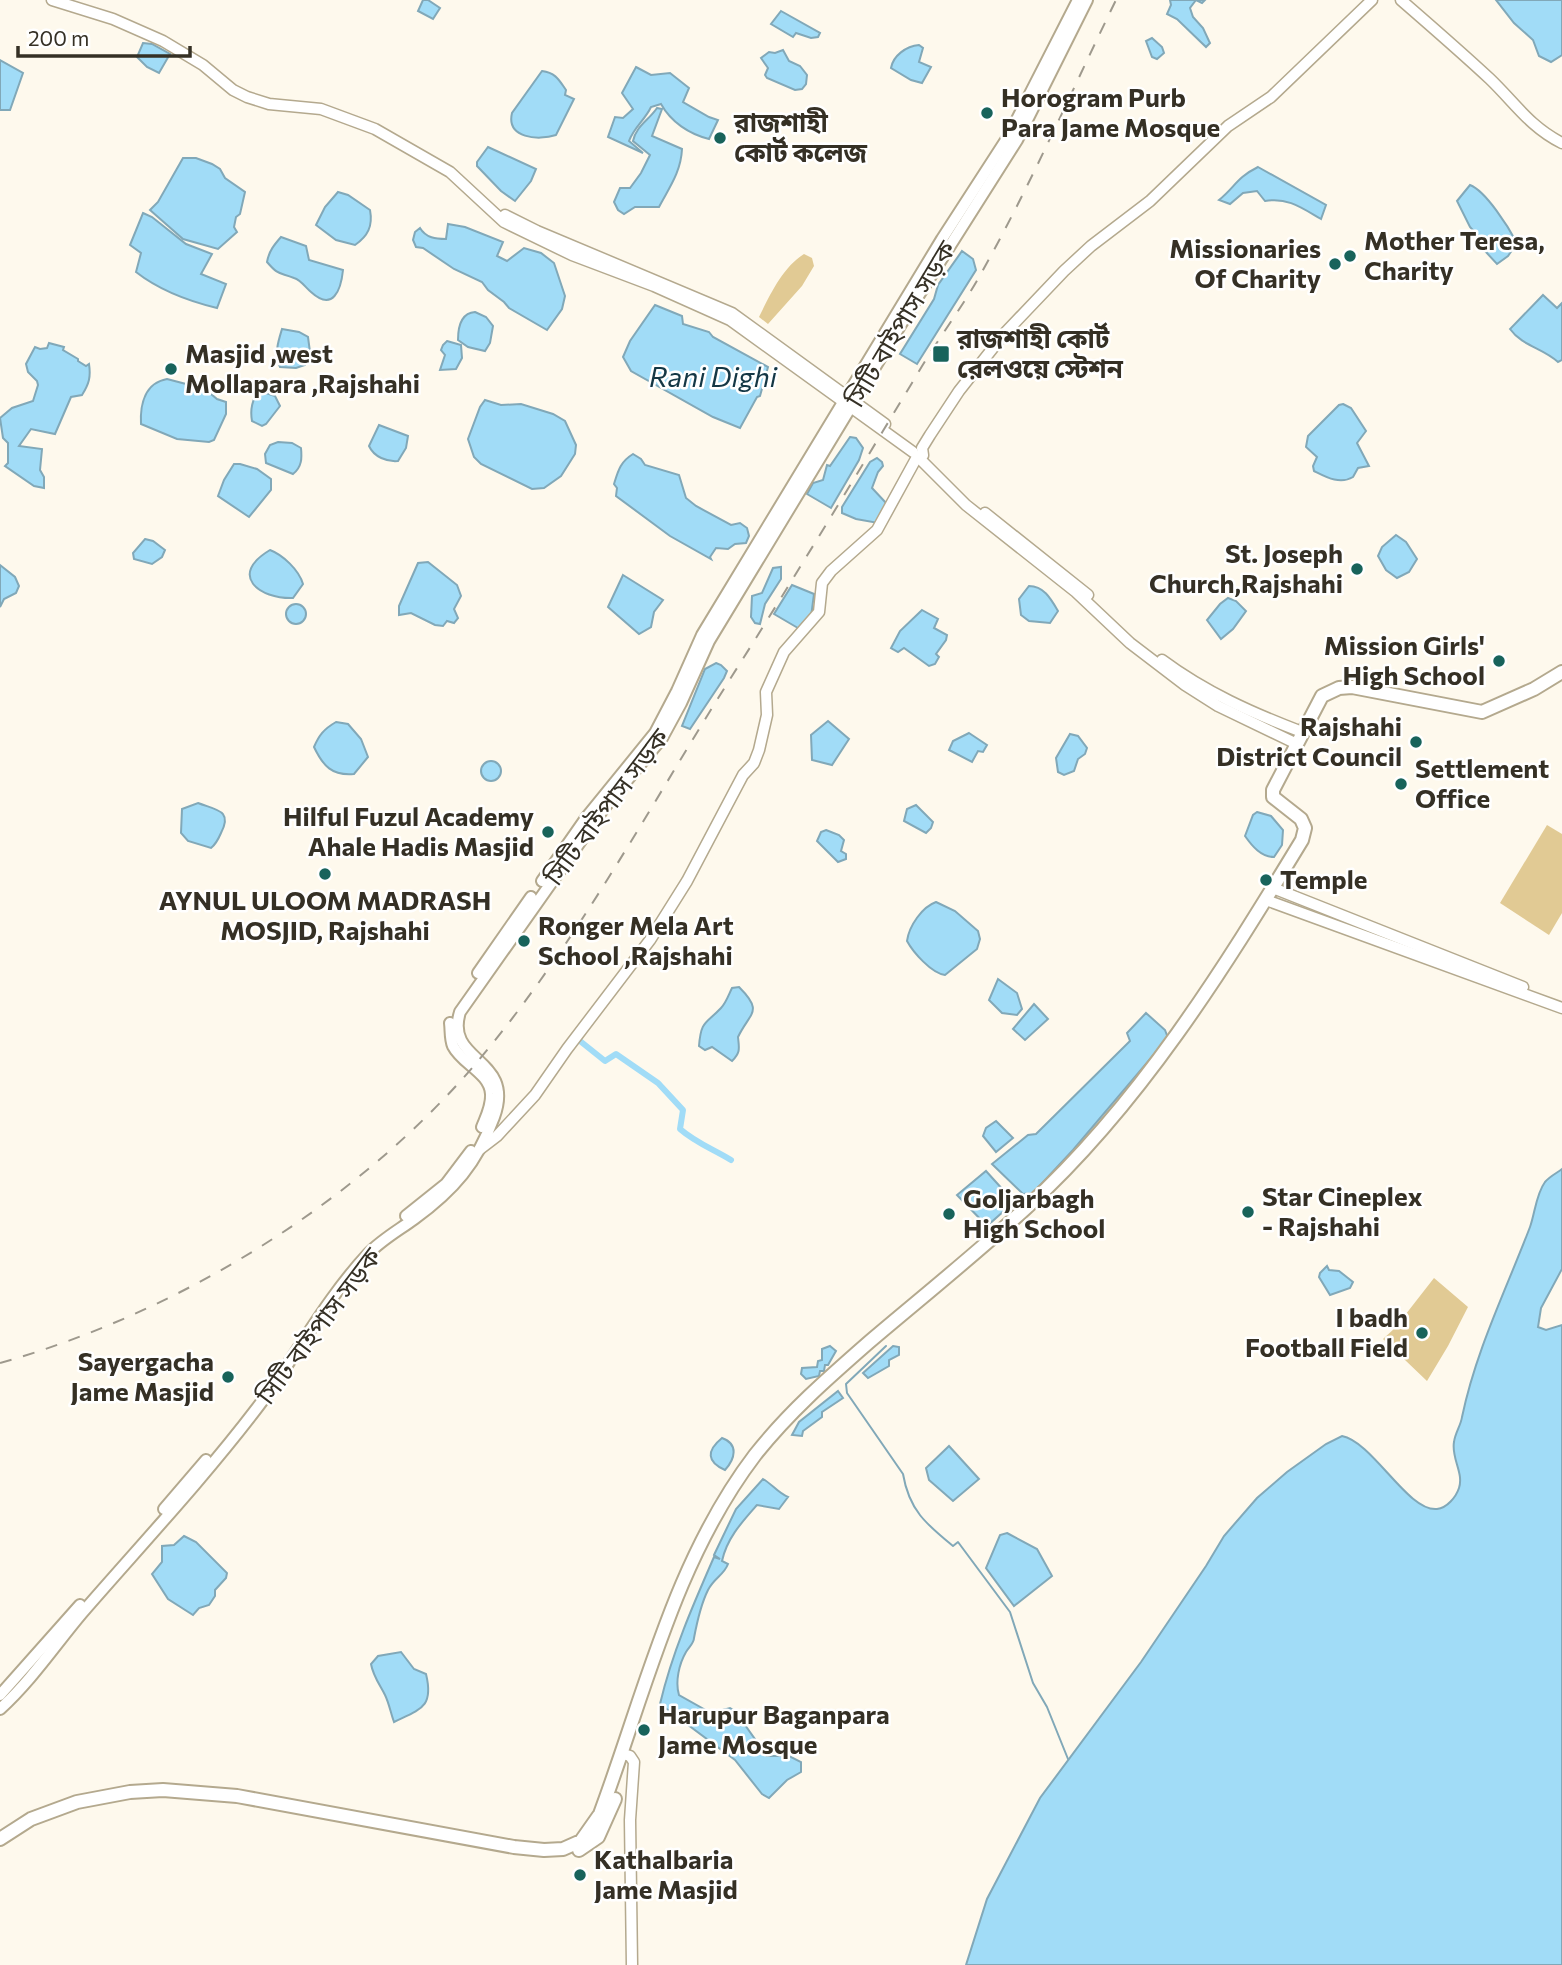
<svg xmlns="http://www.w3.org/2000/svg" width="1562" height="1965" font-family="Commissioner,'Noto Sans Bengali',sans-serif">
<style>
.green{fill:#e1ca94}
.water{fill:#a1dcf7;stroke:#81a8b8;stroke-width:2}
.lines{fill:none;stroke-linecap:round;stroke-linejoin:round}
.stream{stroke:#81a8b8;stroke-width:2}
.canal{stroke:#a1dcf7;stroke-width:6}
.secondary-casing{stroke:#b4a98e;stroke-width:13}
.primary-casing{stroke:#b4a98e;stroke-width:14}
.highway-casing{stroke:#b4a98e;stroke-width:16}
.secondary{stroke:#fff;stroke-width:10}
.primary{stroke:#fff;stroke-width:10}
.highway{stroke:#fff;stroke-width:12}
.rail{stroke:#9e998d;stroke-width:2;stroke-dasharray:12 12;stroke-linecap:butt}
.poi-dot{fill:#18635b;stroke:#fff;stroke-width:2.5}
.labels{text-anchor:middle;stroke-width:5;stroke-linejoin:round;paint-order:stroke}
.poi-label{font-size:26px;font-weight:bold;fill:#353025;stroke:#fff;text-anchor:start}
.street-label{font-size:26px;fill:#353025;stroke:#fff}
.water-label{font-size:28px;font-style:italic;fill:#143745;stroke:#fff}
</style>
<rect width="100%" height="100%" fill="#fef9ed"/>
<g class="green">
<path d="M 804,254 L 812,258 L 814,266 L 802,286 L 768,324 L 759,317 C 770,295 782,268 804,254 Z"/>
<path d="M 1547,825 L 1562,834 L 1562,913 L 1549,935 L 1500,903 Z"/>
<path d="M 1434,1278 L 1468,1307 L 1448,1346 L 1427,1381 L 1383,1339 L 1395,1328 Z"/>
</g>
<g class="water">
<path d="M 423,0 L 428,0 L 440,8 L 433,19 L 418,11 Z"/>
<path d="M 1170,0 L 1205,0 L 1202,3 L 1196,0 L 1190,8 L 1193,17 L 1203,28 L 1209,41 L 1210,43 L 1206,47 L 1177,19 L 1167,14 L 1171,5 Z"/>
<path d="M 1496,0 L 1562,0 L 1562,55 L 1551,62 L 1539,56 L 1533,40 L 1514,23 Z"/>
<path d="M 781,11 L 820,33 L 818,37 L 811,38 L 796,33 L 793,37 L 771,24 Z"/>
<path d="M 1152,38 L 1162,47 L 1164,53 L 1157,59 L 1152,57 L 1146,41 Z"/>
<path d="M 143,43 L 152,44 L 170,54 L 159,73 L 147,67 L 137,57 Z"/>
<path d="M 919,45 L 923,48 L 919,62 L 931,67 L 922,83 L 911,80 L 891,68 C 893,56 906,46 919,45 Z"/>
<path d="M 783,50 L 789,61 L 800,66 L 807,75 L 806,84 L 802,89 L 795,90 L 767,78 L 765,75 L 768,68 L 761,58 L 769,52 L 775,53 Z"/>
<path d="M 0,60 L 23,73 L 10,110 L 0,110 Z"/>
<path d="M 636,67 L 651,75 L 670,73 L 689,88 L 683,102 L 709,117 L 718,120 L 709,139 C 689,134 671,122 661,104 L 651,107 C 645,120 634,127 629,141 L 643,153 L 608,137 L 615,117 L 623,118 L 633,109 L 622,93 Z"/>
<path d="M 542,71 C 556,73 559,80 566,90 L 565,95 L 574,99 L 556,135 C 538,141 506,138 512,113 Z"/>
<path d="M 657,108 L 662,109 L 652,136 L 682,149 C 681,172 669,188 659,207 L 635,207 L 624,214 L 618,210 L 614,202 L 620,188 L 630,188 L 641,173 L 650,155 L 633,141 C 636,126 649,120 657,108 Z"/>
<path d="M 488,147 L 536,169 L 531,181 L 515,201 L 501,191 L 477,166 L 477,162 Z"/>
<path d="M 183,158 L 196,158 L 212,164 L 220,169 L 225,178 L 245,192 L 240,214 L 236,217 L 234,227 L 237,232 L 218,249 L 183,239 L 150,210 L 158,202 Z"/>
<path d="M 1258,167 L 1326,205 L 1321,219 C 1302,208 1288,197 1265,201 L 1257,191 L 1243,193 L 1230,204 L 1219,200 C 1236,186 1236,178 1258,167 Z"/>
<path d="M 1470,185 C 1486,191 1509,228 1517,243 L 1508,256 L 1497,264 L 1485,251 L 1481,239 L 1470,227 L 1457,201 Z"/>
<path d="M 338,192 L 348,195 L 370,210 C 373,226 368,236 355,245 L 336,240 L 316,225 L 325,207 Z"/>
<path d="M 143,213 L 152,217 L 186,244 L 212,254 L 201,274 L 226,284 L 217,308 C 188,301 159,290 136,272 L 141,253 L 130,245 Z"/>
<path d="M 448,224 L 465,227 L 503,242 L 497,256 L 507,261 L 524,248 L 541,253 L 554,263 L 565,296 L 562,309 L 547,330 L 509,308 L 504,302 L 488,290 L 482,282 L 454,269 L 423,248 L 416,247 L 413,240 L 415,232 L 420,228 C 426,238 436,239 446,239 Z"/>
<path d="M 281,237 L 306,246 L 309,260 L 343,270 C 341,290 333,312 311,292 C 306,288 301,280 294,278 C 279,272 279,276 267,262 C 269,251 274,245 281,237 Z"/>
<path d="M 962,251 L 973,259 L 976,270 L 917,364 L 900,354 L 934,299 L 938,285 Z"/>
<path d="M 1543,295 L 1557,308 L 1562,303 L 1562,360 L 1558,362 C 1543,348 1522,346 1510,329 Z"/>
<path d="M 655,305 L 682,316 L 683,324 L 709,332 L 713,337 L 768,367 L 760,396 L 757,397 L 740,428 L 713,417 L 631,371 L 623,357 L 630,341 Z"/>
<path d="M 475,312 L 486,317 L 493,326 L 490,343 L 485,351 L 468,347 L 458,340 C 458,328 461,313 475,312 Z"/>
<path d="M 282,329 L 299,332 L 308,337 L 310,352 L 305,365 L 296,368 L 280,367 C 274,354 278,342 282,329 Z"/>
<path d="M 447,341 L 461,345 L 462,358 L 456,369 L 440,370 L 445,355 L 441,350 L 443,345 Z"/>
<path d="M 49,343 L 64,347 L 63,350 L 78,359 L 78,361 L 86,366 L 89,364 C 91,377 89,384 82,395 L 71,397 L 55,434 L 31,429 L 19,446 L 42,449 L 40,470 L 44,477 L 44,488 L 34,486 L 5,466 L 8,463 L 8,443 L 3,438 L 0,418 L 12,408 L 33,401 L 38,385 L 37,381 L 28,372 L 26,364 L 35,347 L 40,349 L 47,348 Z"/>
<path d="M 167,379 L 205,389 L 217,399 L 226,402 L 226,414 L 214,440 L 209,442 L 177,439 L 141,424 C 140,404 145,383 167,379 Z"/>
<path d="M 260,391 L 275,396 L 280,406 L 266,424 L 262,426 L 252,421 C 250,410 252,398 260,391 Z"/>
<path d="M 485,400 L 501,405 L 521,404 L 553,414 L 565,421 L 576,445 L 575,454 L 561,476 L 544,488 L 532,489 L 481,464 L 474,457 L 468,439 L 480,407 Z"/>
<path d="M 1343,404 L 1351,408 L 1366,431 L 1357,443 L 1369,466 L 1358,468 L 1353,477 C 1340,485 1326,477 1314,471 L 1313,466 L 1317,457 L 1306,447 L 1308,436 L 1339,405 Z"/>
<path d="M 379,425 L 408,436 L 406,448 L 398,461 C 387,462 374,457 369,446 Z"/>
<path d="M 850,437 L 856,438 L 863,448 L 859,460 L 831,508 L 807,494 L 813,483 L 823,480 L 827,465 L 830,466 Z"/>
<path d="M 278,442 L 292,443 L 301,448 C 302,458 302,467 293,474 L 266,463 L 265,454 L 270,445 Z"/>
<path d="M 633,454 L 641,459 L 645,465 L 679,475 L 686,498 L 696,506 L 731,525 L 740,523 L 747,528 L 749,536 L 746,543 L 735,544 L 728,549 L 716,548 L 710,557 L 711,559 L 670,536 L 616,496 L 617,488 L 614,484 C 618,471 620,462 633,454 Z"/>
<path d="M 877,458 L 882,462 L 883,466 L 878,472 L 872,488 L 887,504 L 878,523 L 856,519 L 842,513 L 842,507 L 870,462 Z"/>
<path d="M 240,464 L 257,469 L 271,479 L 271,490 L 249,517 L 218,496 L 224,480 L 234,464 Z"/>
<path d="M 1396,535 L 1406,542 L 1417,559 L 1409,572 L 1397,578 L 1386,570 L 1378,556 L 1382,547 Z"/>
<path d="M 145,539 L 153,541 L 165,550 L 162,557 L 152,564 L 134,559 L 133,553 Z"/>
<path d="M 270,550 C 283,555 299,570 303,584 L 293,598 C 259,599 228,575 270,550 Z"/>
<path d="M 428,562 L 457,585 L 461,596 L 454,609 L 458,618 L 454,623 L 447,621 L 443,626 L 435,625 L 411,613 L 399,615 L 399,606 L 418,563 Z"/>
<path d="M 0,565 L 15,577 L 19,586 L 16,593 L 4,599 L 0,607 Z"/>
<path d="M 781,567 L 781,579 L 765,604 L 760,624 L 755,623 L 751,617 L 752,596 L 762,593 L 773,568 Z"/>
<path d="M 623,575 L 663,600 L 654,612 L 651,627 L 639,634 L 608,607 Z"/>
<path d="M 792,585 L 814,594 L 811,617 L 803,631 L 774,614 Z"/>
<path d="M 1029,586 C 1044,586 1051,599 1058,611 L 1050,623 L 1029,621 L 1021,615 L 1019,599 Z"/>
<path d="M 1228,598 L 1236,601 L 1246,611 L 1233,629 L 1221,639 L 1207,620 L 1220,604 Z"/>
<circle cx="296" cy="614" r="10"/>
<path d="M 922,610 L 938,619 L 934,628 L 947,635 L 946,640 L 936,654 L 939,657 L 935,664 L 929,666 L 904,648 L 898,652 L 891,648 L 900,631 Z"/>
<path d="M 716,663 L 721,665 L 727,671 L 724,678 L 690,729 L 682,726 L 705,669 Z"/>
<path d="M 828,721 L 849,739 L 832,765 L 812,760 L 811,735 Z"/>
<path d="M 336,722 L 348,724 L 361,739 L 368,757 L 354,774 C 332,776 323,766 314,747 C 319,735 324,729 336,722 Z"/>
<path d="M 969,733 L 987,745 L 983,752 L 978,751 L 972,762 L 949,750 L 953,741 Z"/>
<path d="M 1070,734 L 1078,736 L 1087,748 L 1085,754 L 1078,759 L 1074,771 L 1064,775 L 1058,772 L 1056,758 Z"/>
<circle cx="491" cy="771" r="10"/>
<path d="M 198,803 C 216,810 233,810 221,833 C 218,840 216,844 211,848 L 188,841 L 181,833 L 182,809 Z"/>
<path d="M 916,805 L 933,822 L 931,828 L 926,833 L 904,821 L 907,809 Z"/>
<path d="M 1257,812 L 1271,816 L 1283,830 L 1282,845 L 1274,857 C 1261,857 1252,846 1245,836 L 1253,815 Z"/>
<path d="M 826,830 L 839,835 L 844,840 L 841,851 L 846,854 L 846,859 L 838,862 L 817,841 L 821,832 Z"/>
<path d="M 936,902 L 955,911 L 978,931 L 980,939 L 977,949 L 945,975 C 931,973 913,952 907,941 C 909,926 922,907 936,902 Z"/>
<path d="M 998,979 L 1017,993 L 1022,1009 L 1017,1015 L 1002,1013 L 989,1000 Z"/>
<path d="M 739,987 C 764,1012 750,1012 738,1037 C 739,1048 741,1052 732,1061 L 712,1047 L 705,1050 L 699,1046 C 701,1020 706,1024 721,1008 C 726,1003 729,994 732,988 Z"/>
<path d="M 1034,1004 L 1048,1019 L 1025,1040 L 1013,1029 Z"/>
<path d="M 1146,1013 L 1165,1030 L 1168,1038 L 1073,1150 L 1033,1193 L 1023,1194 L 992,1164 L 1028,1135 L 1036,1134 L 1130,1041 L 1127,1033 Z"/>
<path d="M 996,1121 L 1013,1138 L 996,1152 L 983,1136 L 986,1128 Z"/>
<path d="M 1562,1169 L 1562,1269 L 1541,1308 L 1538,1327 L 1546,1330 L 1562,1325 L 1562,1965 L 966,1965 L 987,1899 L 1040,1798 L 1141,1662 L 1206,1566 L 1224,1536 L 1257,1498 L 1287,1472 L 1326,1444 L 1342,1436 C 1373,1442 1408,1512 1437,1509 C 1447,1508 1456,1497 1459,1488 C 1464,1473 1451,1458 1454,1442 C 1455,1433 1461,1425 1462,1417 C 1476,1350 1506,1290 1530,1227 C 1535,1213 1536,1194 1545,1182 C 1550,1176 1557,1173 1562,1169 Z"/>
<path d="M 986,1171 L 1014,1202 L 987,1226 L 957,1195 Z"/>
<path d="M 1327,1266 L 1329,1270 L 1339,1271 L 1353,1282 L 1350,1288 L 1330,1295 L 1319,1277 L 1320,1273 Z"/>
<path d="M 830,1346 L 836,1351 L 828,1365 L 825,1365 L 824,1371 L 820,1371 L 819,1376 L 806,1379 L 801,1374 L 802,1368 L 817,1367 L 818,1361 L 822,1360 L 822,1349 Z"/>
<path d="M 893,1346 L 899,1347 L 899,1355 L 889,1360 L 889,1366 L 868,1378 L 863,1373 Z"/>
<path d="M 838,1391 L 843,1398 L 822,1412 L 822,1417 L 803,1431 L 802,1436 L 792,1435 L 799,1422 Z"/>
<path d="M 722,1438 C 739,1444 735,1459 725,1470 C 707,1462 706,1451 722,1438 Z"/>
<path d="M 949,1446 L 979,1479 L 953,1501 L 929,1480 L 926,1468 Z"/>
<path d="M 763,1479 C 772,1484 778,1493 788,1497 L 779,1509 L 757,1505 C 742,1522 727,1538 722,1561 L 728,1564 C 724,1575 714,1578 708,1590 C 701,1604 697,1622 694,1638 C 694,1643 689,1647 686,1652 C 679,1664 675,1682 679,1695 L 711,1713 L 730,1708 L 735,1711 L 767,1756 L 789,1756 L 801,1762 L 801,1772 L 787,1780 L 769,1798 L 762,1794 L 735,1760 L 660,1704 C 672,1653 693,1605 714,1557 L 720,1559 L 714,1555 L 736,1509 Z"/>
<path d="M 1007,1533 L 1037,1549 L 1052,1576 L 1014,1606 L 986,1568 L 1000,1535 Z"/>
<path d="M 184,1536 L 196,1542 L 227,1573 L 226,1578 L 215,1590 L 215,1596 L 209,1605 L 199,1608 L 193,1615 L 168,1599 L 152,1574 L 162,1562 L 162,1546 L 174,1545 Z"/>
<path d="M 401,1652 L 414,1669 L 426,1674 C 434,1707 421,1709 394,1722 C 391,1714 389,1703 385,1695 C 380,1685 373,1676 371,1664 L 378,1656 Z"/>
</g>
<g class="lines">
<path class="stream" d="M 886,1346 L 846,1384 L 847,1393 L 903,1474 C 909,1510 926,1524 953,1546 L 958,1542 L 1010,1612 L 1033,1683 L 1047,1707 L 1068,1759"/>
<path class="canal" d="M 580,1041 L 605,1061 L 616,1054 L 658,1083 L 683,1110 L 680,1129 C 696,1143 713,1149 731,1160"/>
<g class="secondary-casing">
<g id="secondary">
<path d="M 52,0 L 113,19 L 163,41 L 203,65 L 233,90 L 247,97 L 269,104 L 321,109 L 375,129 L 450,172 L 504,222 L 572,255 L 654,286 L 730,320 L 913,452"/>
<path d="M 1401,0 C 1431,26 1461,52 1490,79 C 1515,103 1530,127 1562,143"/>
<path d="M 505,215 L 537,231 L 732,313 L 885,424"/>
<path d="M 919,458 L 966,505 L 1076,592 L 1130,643 L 1185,685 L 1218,706 L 1297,744"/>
<path d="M 985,513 L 1088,595"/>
<path d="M 1162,660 C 1205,692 1252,713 1302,732"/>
<path d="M 1273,888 L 1523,987"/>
<path d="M 1266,900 L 1562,1008"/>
<path d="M 480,1149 L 497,1136 L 535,1095 L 567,1049 L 650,940 L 687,881 L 743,775 L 754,763 L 759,750 L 767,715 L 766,692 L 784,652 L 819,612 L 822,583 L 831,571 L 877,530 L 917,457 L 923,455 L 922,448 L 930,435 L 959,391 L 1004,334 L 1064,271 L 1091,246 L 1150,201 L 1228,126 L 1271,97 L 1372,0"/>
<path d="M 623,1754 L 630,1756 L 634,1762 L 630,1820 L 632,1965"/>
</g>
</g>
<g class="primary-casing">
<g id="primary">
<path d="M 542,881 L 586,818 L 655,733 L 677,691 L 702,635 L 942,239 L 1008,137 L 1078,0"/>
<path d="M 478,973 L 531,897"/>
<path d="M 450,1023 C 451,1031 450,1039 453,1046 C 462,1064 490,1073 491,1094 C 492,1106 486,1117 482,1127"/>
<path d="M 406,1216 L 446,1184 L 471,1151"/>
<path d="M 164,1509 L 206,1460"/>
<path d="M 0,1695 L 80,1605"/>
<path d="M 0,1709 C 31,1681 55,1645 82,1613 C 141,1545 202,1480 257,1408 C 295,1358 325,1300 368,1254 C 381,1240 399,1230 414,1219 C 454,1190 477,1163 494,1117 C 516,1057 444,1063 460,1012 L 604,808 L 662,738 L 681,703 L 709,641 L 915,301 L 1017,140 L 1087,0"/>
</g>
</g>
<g class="highway-casing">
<g id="highway">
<path d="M 0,1839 L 31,1819 L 77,1802 L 130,1792 L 163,1790 L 237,1796 L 514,1847 L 544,1850 L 563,1849 L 581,1841 L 600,1814 C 645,1693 675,1560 755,1455 C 788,1413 828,1378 868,1343 C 921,1298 976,1254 1027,1207 C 1140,1104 1223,970 1302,840 L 1305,828 L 1301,819 L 1273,797 L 1273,790 L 1322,696 L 1339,688 L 1352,687 L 1482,712 L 1534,689 L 1562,672"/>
<path d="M 579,1850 L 598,1837 L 615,1799"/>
</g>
</g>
<use href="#secondary" class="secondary"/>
<use href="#primary" class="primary"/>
<use href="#highway" class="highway"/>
<path class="rail" d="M 0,1363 C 178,1313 358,1203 478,1061 C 580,940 654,798 739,665 C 799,570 857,474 915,378 C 936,341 963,307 983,270 C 1032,182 1072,90 1116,0"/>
</g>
<g class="poi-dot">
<circle cx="987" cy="113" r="7"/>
<circle cx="720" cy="138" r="7"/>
<circle cx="1350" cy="256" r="7"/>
<circle cx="1335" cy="264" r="7"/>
<rect x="932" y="345" width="18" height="18" rx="3.5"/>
<circle cx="171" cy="369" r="7"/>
<circle cx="1357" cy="569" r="7"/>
<circle cx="1499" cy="661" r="7"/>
<circle cx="1416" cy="742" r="7"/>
<circle cx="1401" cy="784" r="7"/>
<circle cx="548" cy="832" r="7"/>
<circle cx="325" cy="874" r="7"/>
<circle cx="1266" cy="880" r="7"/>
<circle cx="524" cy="941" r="7"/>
<circle cx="1248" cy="1212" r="7"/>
<circle cx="949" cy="1214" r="7"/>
<circle cx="1422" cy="1333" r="7"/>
<circle cx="228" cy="1377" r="7"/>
<circle cx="644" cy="1730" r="7"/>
<circle cx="580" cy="1875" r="7"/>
</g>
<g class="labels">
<g class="poi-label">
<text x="1001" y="107">Horogram Purb<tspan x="1001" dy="30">Para Jame Mosque</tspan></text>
<text x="734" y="132">রাজশাহী<tspan x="734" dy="30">কোর্ট কলেজ</tspan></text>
<text x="1364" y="250">Mother Teresa,<tspan x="1364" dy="30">Charity</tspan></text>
<text x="1321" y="258" text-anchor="end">Missionaries<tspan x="1321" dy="30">Of Charity</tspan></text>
<text x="957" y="348">রাজশাহী কোর্ট<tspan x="957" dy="30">রেলওয়ে স্টেশন</tspan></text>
<text x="185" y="363">Masjid ,west<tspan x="185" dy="30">Mollapara ,Rajshahi</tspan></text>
<text x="1343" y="563" text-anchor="end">St. Joseph<tspan x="1343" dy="30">Church,Rajshahi</tspan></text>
<text x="1485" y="655" text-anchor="end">Mission Girls'<tspan x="1485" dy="30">High School</tspan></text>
<text x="1402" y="736" text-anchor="end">Rajshahi<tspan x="1402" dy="30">District Council</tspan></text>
<text x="1415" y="778">Settlement<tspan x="1415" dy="30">Office</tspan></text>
<text x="534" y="826" text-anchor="end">Hilful Fuzul Academy<tspan x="534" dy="30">Ahale Hadis Masjid</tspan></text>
<text x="1280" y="889">Temple</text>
<text x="325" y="910" text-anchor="middle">AYNUL ULOOM MADRASH<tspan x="325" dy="30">MOSJID, Rajshahi</tspan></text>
<text x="538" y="935">Ronger Mela Art<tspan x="538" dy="30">School ,Rajshahi</tspan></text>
<text x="1262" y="1206">Star Cineplex<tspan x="1262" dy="30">- Rajshahi</tspan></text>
<text x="963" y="1208">Goljarbagh<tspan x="963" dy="30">High School</tspan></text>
<text x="1408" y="1327" text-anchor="end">I badh<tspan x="1408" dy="30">Football Field</tspan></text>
<text x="214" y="1371" text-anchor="end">Sayergacha<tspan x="214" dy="30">Jame Masjid</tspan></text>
<text x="658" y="1724">Harupur Baganpara<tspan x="658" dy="30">Jame Mosque</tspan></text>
<text x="594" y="1869">Kathalbaria<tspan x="594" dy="30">Jame Masjid</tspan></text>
</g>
<g class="street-label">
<text transform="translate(901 324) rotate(-59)" y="9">সিটি বাইপাস সড়ক</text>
<text transform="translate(607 807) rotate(-53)" y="9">সিটি বাইপাস সড়ক</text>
<text transform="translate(319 1326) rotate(-53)" y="9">সিটি বাইপাস সড়ক</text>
</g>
<g class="water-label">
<text x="713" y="387">Rani Dighi</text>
</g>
</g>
<path d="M18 46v10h172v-10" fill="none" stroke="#353025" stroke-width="3.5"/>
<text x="28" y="46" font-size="21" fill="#353025" stroke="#ffffff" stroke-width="5" paint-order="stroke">200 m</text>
</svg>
